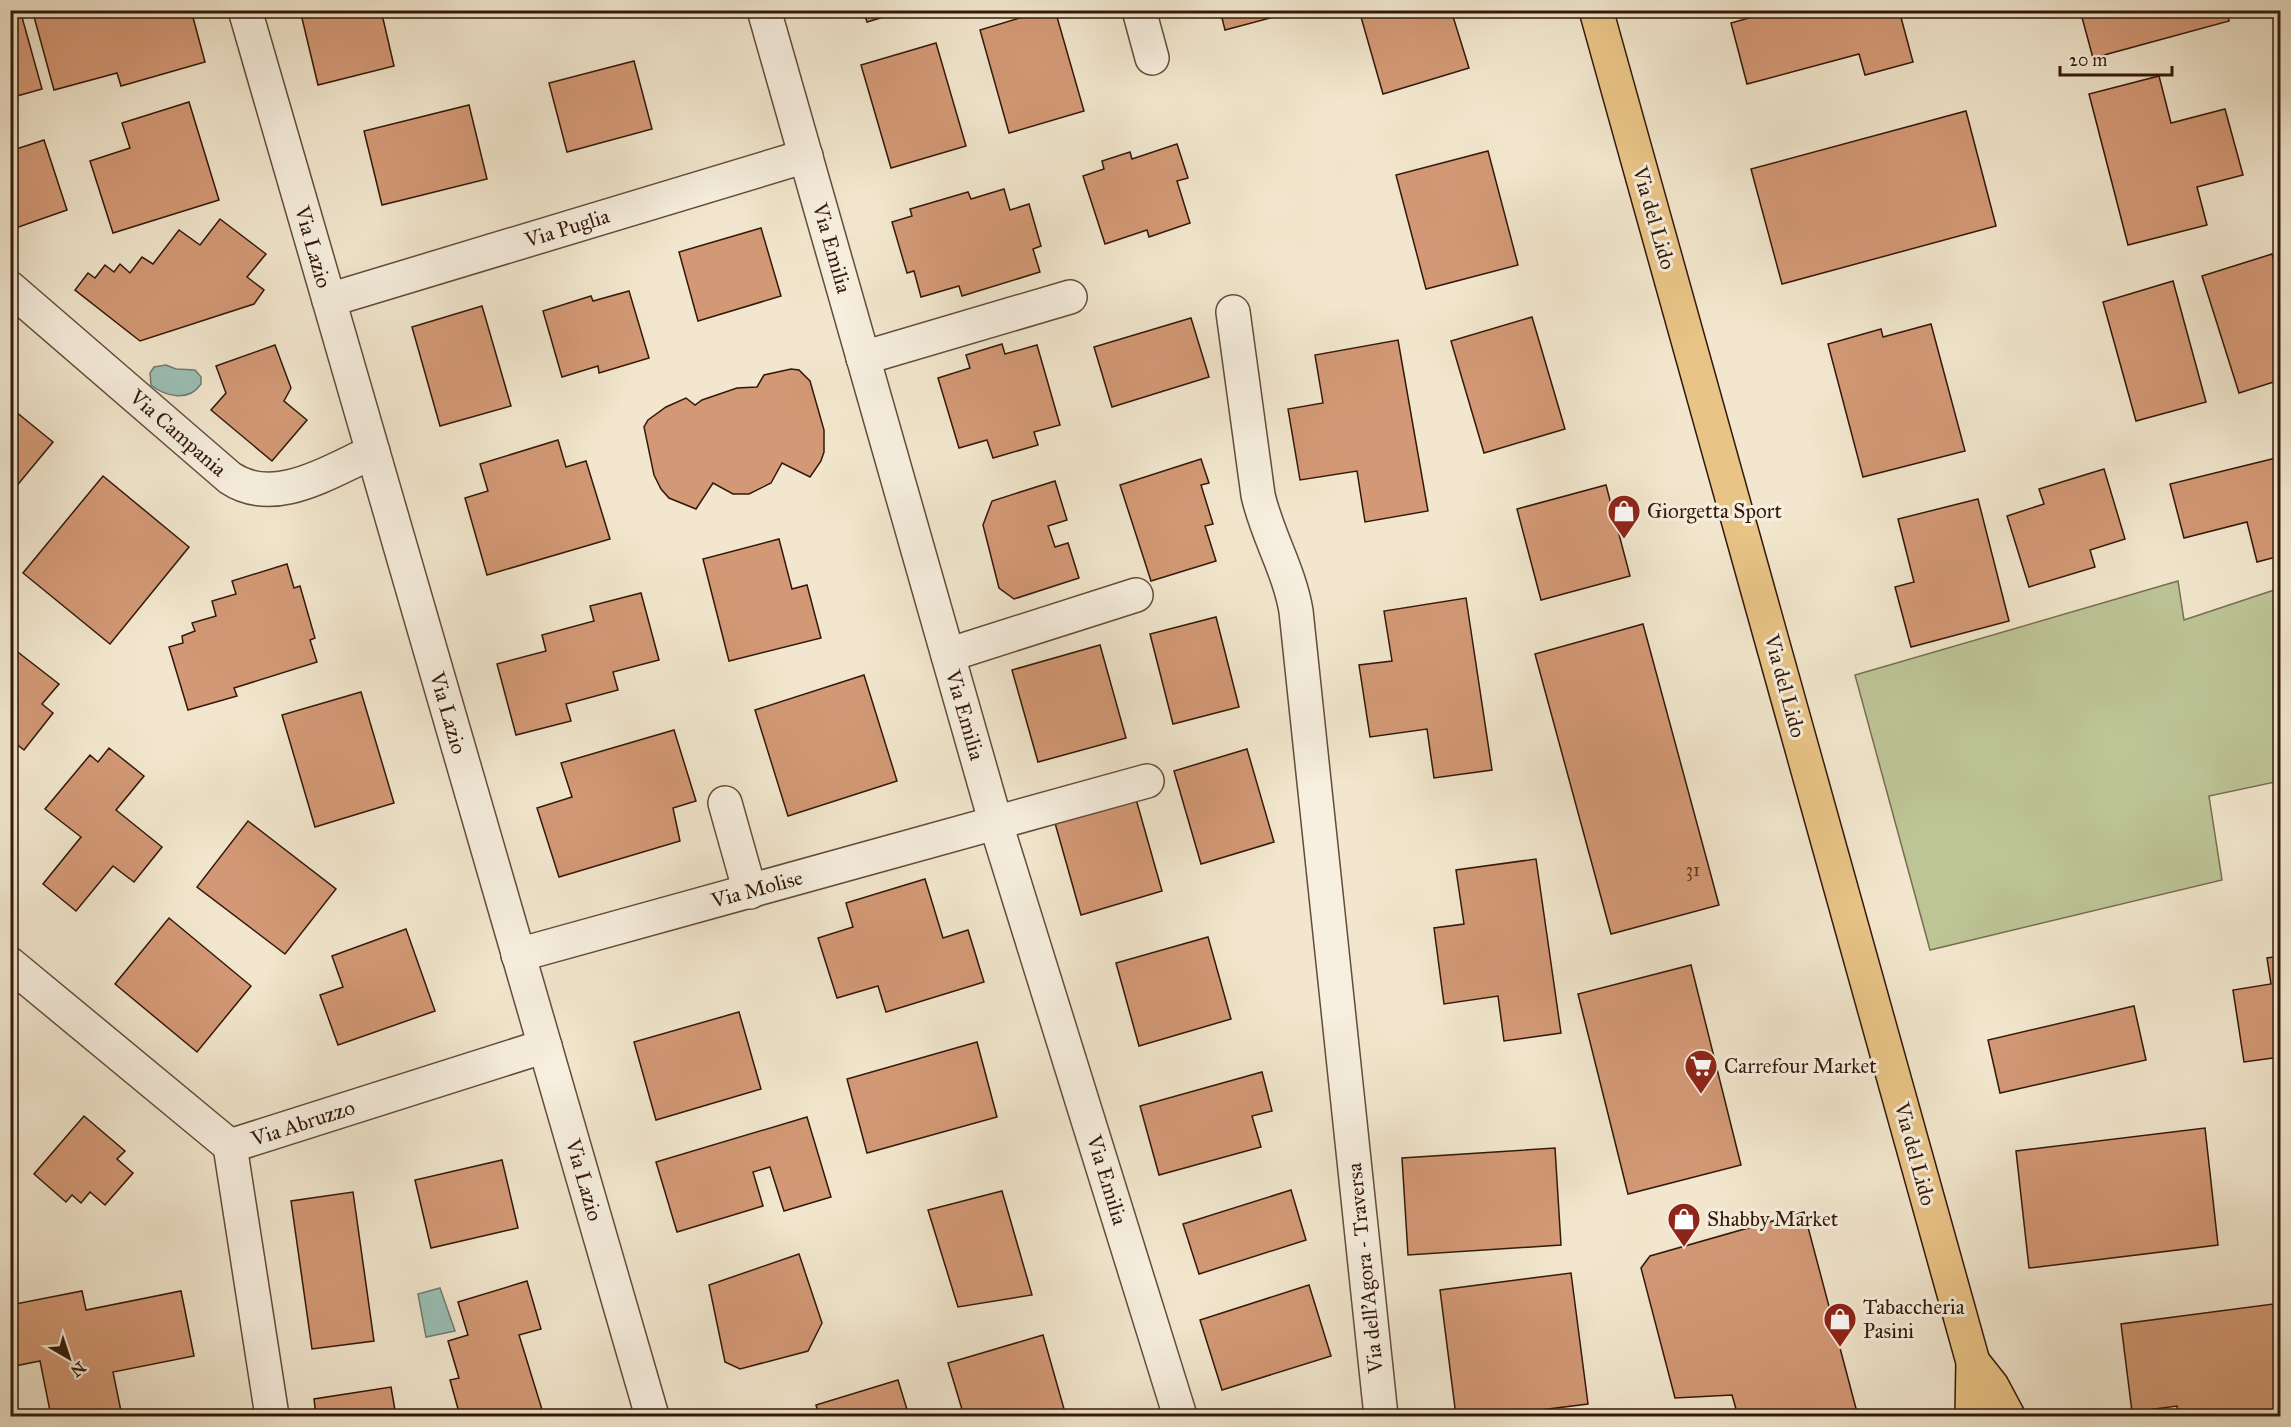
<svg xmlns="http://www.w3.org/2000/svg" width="2291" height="1427" font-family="'IM FELL Great Primer',serif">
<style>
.green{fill:#bdc597;stroke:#786e50;stroke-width:1.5}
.water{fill:#9bc0b6;stroke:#717d71;stroke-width:1.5}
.building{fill:#d39976;stroke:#331809;stroke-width:1.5}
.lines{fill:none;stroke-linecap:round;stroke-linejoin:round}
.minor-casing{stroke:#634c3a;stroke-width:36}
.major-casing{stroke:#331809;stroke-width:36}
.minor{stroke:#f7efdf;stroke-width:33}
.major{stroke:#e9c487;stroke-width:33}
.labels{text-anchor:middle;stroke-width:6;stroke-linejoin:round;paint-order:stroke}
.number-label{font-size:18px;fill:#5b3824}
.street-label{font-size:21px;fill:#331809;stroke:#f7efdf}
.poi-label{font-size:21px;fill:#331809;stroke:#f7efdf;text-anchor:start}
</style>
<rect width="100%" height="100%" fill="#f2e7ce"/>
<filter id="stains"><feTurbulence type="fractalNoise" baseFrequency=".00333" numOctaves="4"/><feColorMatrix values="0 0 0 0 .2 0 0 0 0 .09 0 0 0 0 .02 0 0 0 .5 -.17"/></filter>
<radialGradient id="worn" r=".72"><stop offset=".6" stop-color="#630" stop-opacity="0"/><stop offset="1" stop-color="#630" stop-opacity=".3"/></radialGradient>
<path class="green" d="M 2178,581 L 2184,620 L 2280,588 L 2280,781 L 2209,796 L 2222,880 L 1930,950 L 1855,675 Z"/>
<g class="water">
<path d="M 166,365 L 176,369 L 195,370 L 201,377 L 201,384 C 189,402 166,397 151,385 L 150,373 L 154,367 Z"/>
<path d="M 440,1288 L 455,1331 L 426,1337 L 418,1294 Z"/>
</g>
<g class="building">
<path d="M 10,10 L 20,10 L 42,89 L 10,98 Z"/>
<path d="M 43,10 L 191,10 L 205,62 L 121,86 L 117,73 L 54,90 L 33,13 Z"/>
<path d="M 300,10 L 381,10 L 394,66 L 318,85 Z"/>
<path d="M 863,10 L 907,10 L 867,22 Z"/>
<path d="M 1046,10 L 1055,10 L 1084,111 L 1009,133 L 980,30 Z"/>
<path d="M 1220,10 L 1300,10 L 1225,30 Z"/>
<path d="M 1359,10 L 1451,10 L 1469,68 L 1383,94 Z"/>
<path d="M 1763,10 L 1899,10 L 1913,62 L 1865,75 L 1859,54 L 1747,84 L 1731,23 L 1763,14 Z"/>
<path d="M 2080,10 L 2227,10 L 2229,21 L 2093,58 Z"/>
<path d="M 936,43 L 966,146 L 891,168 L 861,65 Z"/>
<path d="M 634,61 L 652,129 L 567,152 L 549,83 Z"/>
<path d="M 2159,76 L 2171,123 L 2225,109 L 2243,175 L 2197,187 L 2207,225 L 2128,245 L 2089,94 Z"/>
<path d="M 189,102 L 219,200 L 113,233 L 90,161 L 130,148 L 122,123 Z"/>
<path d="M 469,105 L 487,179 L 382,205 L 364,131 Z"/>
<path d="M 1966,111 L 1996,226 L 1782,284 L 1751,169 Z"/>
<path d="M 44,140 L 67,210 L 10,230 L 10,151 Z"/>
<path d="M 1177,144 L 1188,178 L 1177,181 L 1190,223 L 1149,237 L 1147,230 L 1105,244 L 1083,176 L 1104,169 L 1102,161 L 1130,152 L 1132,159 Z"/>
<path d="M 1488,151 L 1518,265 L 1426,289 L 1396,175 Z"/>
<path d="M 1004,189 L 1010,210 L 1029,204 L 1041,246 L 1033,249 L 1040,272 L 962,296 L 959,286 L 921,297 L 914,271 L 907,273 L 892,222 L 912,216 L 910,209 L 968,192 L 971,199 Z"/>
<path d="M 220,219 L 266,254 L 247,277 L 264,290 L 254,304 L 140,341 L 75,290 L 88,273 L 95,278 L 105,265 L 114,272 L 120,264 L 130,273 L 142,257 L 153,264 L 179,230 L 200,245 Z"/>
<path d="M 761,228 L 781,296 L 698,321 L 679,252 Z"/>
<path d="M 2272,254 L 2280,279 L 2280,380 L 2239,393 L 2202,276 Z"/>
<path d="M 2173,281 L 2206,402 L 2136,421 L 2103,302 Z"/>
<path d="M 629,291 L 649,358 L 599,373 L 598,366 L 562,377 L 543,311 L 591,296 L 593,301 Z"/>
<path d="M 482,306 L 511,406 L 440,426 L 412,327 Z"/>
<path d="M 1532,317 L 1565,429 L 1484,453 L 1451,341 Z"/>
<path d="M 1191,318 L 1209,377 L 1112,407 L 1094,347 Z"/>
<path d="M 1931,324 L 1965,451 L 1863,477 L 1828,344 L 1881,329 L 1883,337 Z"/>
<path d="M 1398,340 L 1428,511 L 1365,522 L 1357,471 L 1300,480 L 1288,409 L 1323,403 L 1315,355 Z"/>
<path d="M 1002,344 L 1005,354 L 1037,345 L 1060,425 L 1034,432 L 1038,445 L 993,458 L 987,440 L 959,448 L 938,378 L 970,368 L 966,355 Z"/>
<path d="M 275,345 L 291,388 L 284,401 L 307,420 L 272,461 L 211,410 L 226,393 L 216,366 Z"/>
<path d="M 791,369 L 799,370 L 810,381 L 824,430 L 824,452 L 821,461 L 810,477 L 782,463 L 771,483 L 749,494 L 733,494 L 713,483 L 696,509 L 669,498 L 661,489 L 654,475 L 644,427 L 648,420 L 666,407 L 686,398 L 695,405 L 702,400 L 737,388 L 757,387 L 764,375 Z"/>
<path d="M 10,407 L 53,442 L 10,494 Z"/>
<path d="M 558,440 L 566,467 L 586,461 L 610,539 L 487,575 L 465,498 L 488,491 L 480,464 Z"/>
<path d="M 2280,457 L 2280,556 L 2257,562 L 2247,522 L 2184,538 L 2170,484 Z"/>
<path d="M 1201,459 L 1209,483 L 1201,485 L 1213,524 L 1205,526 L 1216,561 L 1151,581 L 1120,485 Z"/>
<path d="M 2104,469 L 2125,539 L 2090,550 L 2095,567 L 2029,587 L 2007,516 L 2044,504 L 2039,489 Z"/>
<path d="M 103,476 L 189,547 L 110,644 L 23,573 Z"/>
<path d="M 1055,481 L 1067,520 L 1048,526 L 1055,547 L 1068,543 L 1079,578 L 1014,599 L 999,588 L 983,525 L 992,501 Z"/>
<path d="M 1606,485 L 1630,576 L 1541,600 L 1517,509 Z"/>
<path d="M 1978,499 L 2009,621 L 1911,647 L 1895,587 L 1914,582 L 1898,519 Z"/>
<path d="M 779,539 L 792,589 L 807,585 L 821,638 L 729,661 L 703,559 Z"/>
<path d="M 287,564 L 294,588 L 300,586 L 315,638 L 310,640 L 317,662 L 234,688 L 237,696 L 188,710 L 169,647 L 183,643 L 182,636 L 195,631 L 192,623 L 216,616 L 212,601 L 236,594 L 232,581 Z"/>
<path d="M 641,593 L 659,660 L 613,672 L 618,690 L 566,704 L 571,721 L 516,735 L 497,664 L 546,651 L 542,635 L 594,621 L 590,606 Z"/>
<path d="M 1466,598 L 1492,770 L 1434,778 L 1427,729 L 1370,737 L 1359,665 L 1392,661 L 1384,611 Z"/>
<path d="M 1216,617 L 1239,707 L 1173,724 L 1150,634 Z"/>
<path d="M 1643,624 L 1719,905 L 1611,934 L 1535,654 Z"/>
<path d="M 1100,645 L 1126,738 L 1038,762 L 1012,670 Z"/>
<path d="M 10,646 L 59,684 L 42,704 L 53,713 L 24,750 L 10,739 Z"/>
<path d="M 864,675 L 897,781 L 788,816 L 755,710 Z"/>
<path d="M 361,692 L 394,803 L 315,827 L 282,715 Z"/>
<path d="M 674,730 L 696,801 L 673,808 L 680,841 L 559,877 L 537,808 L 572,797 L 561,763 Z"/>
<path d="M 109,748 L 144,776 L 116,810 L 162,847 L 134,882 L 113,866 L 76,911 L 43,884 L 81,837 L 45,809 L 90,755 L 98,762 Z"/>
<path d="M 1247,749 L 1274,842 L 1201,864 L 1174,771 Z"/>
<path d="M 1134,792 L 1162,891 L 1081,915 L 1053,816 Z"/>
<path d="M 248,821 L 336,889 L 285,954 L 197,887 Z"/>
<path d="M 1536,859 L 1561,1033 L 1504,1041 L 1498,996 L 1444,1004 L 1434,928 L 1464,924 L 1456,870 Z"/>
<path d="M 925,879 L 943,938 L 968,930 L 984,982 L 886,1012 L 878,986 L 837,998 L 818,938 L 853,927 L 846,903 Z"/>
<path d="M 169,918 L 251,986 L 197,1052 L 115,984 Z"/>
<path d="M 406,929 L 435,1011 L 338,1045 L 320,995 L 343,987 L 332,956 Z"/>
<path d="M 1208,937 L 1231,1019 L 1139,1046 L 1116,963 Z"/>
<path d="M 2280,956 L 2280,1057 L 2244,1062 L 2233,990 L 2271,984 L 2267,958 Z"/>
<path d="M 1691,965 L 1741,1165 L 1628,1194 L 1578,994 Z"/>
<path d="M 2134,1006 L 2146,1060 L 2000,1093 L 1988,1040 Z"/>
<path d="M 739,1012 L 761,1089 L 656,1120 L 634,1042 Z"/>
<path d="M 977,1042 L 997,1117 L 867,1153 L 847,1079 Z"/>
<path d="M 1262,1072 L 1272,1111 L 1252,1116 L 1261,1147 L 1159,1175 L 1140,1106 Z"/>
<path d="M 84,1116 L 125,1151 L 117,1159 L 133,1173 L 105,1205 L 90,1192 L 81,1203 L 72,1195 L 66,1202 L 34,1174 Z"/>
<path d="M 807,1117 L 831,1197 L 784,1211 L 770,1167 L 753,1172 L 763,1206 L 677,1232 L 656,1162 Z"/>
<path d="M 2205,1128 L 2218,1245 L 2029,1268 L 2016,1151 Z"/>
<path d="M 1555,1148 L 1561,1245 L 1408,1255 L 1402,1158 Z"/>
<path d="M 502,1160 L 518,1228 L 431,1248 L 415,1180 Z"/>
<path d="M 1291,1190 L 1306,1240 L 1199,1274 L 1183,1224 Z"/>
<path d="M 1002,1191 L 1032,1295 L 958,1307 L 928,1210 Z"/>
<path d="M 353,1192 L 374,1341 L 312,1349 L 291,1201 Z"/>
<path d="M 1804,1212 L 1858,1416 L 1738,1416 L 1732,1395 L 1675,1398 L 1641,1268 L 1650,1256 Z"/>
<path d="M 799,1254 L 822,1323 L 808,1351 L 740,1369 L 725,1362 L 709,1285 Z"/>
<path d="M 1571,1273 L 1588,1404 L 1492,1416 L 1456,1416 L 1440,1290 Z"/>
<path d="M 527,1281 L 541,1329 L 519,1335 L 544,1416 L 460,1416 L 450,1380 L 459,1378 L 448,1341 L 468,1335 L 458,1302 Z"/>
<path d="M 1309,1285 L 1331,1356 L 1222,1390 L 1200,1320 Z"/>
<path d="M 82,1291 L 86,1310 L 181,1291 L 194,1356 L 113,1372 L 122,1416 L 51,1416 L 40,1361 L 10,1367 L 10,1305 Z"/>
<path d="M 2273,1304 L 2280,1360 L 2280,1416 L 2178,1416 L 2177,1406 L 2132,1412 L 2121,1324 Z"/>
<path d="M 1043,1335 L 1066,1416 L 964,1416 L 948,1363 Z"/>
<path d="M 898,1380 L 909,1416 L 819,1416 L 816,1405 Z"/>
<path d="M 391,1387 L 396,1416 L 316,1416 L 314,1399 Z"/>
</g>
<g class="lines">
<g class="minor-casing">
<g id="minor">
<path d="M 245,10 L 652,1416"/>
<path d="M 764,10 L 996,824 L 1180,1416"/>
<path d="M 1139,10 L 1152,58"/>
<path d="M 10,288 L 230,478 C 275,508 329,471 373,452"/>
<path d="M 329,300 L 806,156"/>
<path d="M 1233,312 L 1258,495 C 1267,535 1289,570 1296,611 L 1381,1416"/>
<path d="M 863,358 L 1070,297"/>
<path d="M 948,655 L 1136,595"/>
<path d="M 725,803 L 750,892"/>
<path d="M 518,955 L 1147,781"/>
<path d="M 10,964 L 230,1146 L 545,1046"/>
<path d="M 230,1146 L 272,1416"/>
</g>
</g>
<g class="major-casing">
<g id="major">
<path d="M 1596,10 L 1973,1362 L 1972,1416"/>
<path d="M 1973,1362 L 1992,1386 L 2008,1416"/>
</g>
</g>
<use href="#minor" class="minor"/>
<use href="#major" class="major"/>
</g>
<defs>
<g id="shop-pin" transform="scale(1.725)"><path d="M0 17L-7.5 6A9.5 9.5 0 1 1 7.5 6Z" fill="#8f2418" stroke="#f7efdf"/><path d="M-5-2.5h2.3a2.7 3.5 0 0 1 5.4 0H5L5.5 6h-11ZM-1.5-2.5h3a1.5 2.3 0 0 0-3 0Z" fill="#fff"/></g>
<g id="supermarket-pin" transform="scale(1.725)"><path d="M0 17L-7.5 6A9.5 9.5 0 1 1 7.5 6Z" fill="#8f2418" stroke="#f7efdf"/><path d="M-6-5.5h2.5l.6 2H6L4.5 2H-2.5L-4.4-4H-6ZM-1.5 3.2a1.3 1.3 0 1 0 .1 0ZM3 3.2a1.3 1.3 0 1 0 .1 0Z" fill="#fff"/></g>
</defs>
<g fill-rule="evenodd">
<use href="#shop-pin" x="1624" y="511"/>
<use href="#supermarket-pin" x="1701" y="1066"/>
<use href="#shop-pin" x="1684" y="1219"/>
<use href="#shop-pin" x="1840" y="1319"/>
</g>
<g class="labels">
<g class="number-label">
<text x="1693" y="876">31</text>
</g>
<g class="street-label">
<text transform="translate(1654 218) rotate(74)" y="7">Via del Lido</text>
<text transform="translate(567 228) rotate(-17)" y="7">Via Puglia</text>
<text transform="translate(313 247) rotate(74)" y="7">Via Lazio</text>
<text transform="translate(832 248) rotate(74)" y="7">Via Emilia</text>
<text transform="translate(178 433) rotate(41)" y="7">Via Campania</text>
<text transform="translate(1785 686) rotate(75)" y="7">Via del Lido</text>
<text transform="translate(448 713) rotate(74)" y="7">Via Lazio</text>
<text transform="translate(965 715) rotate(74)" y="7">Via Emilia</text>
<text transform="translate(757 889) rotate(-15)" y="7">Via Molise</text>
<text transform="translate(303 1123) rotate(-18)" y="7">Via Abruzzo</text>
<text transform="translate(1915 1154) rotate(75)" y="7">Via del Lido</text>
<text transform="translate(584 1180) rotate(74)" y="7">Via Lazio</text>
<text transform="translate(1107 1180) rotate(73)" y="7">Via Emilia</text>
<text transform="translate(1365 1268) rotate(-96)" y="7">Via dell'Agora - Traversa</text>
</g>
<g class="poi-label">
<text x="1647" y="518">Giorgetta Sport</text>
<text x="1724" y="1073">Carrefour Market</text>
<text x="1707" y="1226">Shabby Market</text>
<text x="1863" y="1314">Tabaccheria<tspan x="1863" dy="24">Pasini</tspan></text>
</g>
</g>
<rect width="2291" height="1427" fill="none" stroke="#f2e7ce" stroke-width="36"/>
<rect x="12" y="12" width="2267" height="1403" fill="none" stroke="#331809" stroke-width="3"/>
<rect x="18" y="18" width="2255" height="1391" fill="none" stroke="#331809" stroke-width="1.5"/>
<g transform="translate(69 1358) rotate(141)" stroke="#f7efdf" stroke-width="4.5" paint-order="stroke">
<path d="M0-4.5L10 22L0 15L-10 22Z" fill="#331809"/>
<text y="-9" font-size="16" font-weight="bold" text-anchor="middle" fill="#331809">N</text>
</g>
<path d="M2060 66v9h112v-9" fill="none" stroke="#331809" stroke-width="3"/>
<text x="2069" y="66" font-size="18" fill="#331809" stroke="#f7efdf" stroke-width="4.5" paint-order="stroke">20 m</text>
<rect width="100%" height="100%" filter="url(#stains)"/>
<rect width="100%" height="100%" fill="url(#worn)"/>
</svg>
